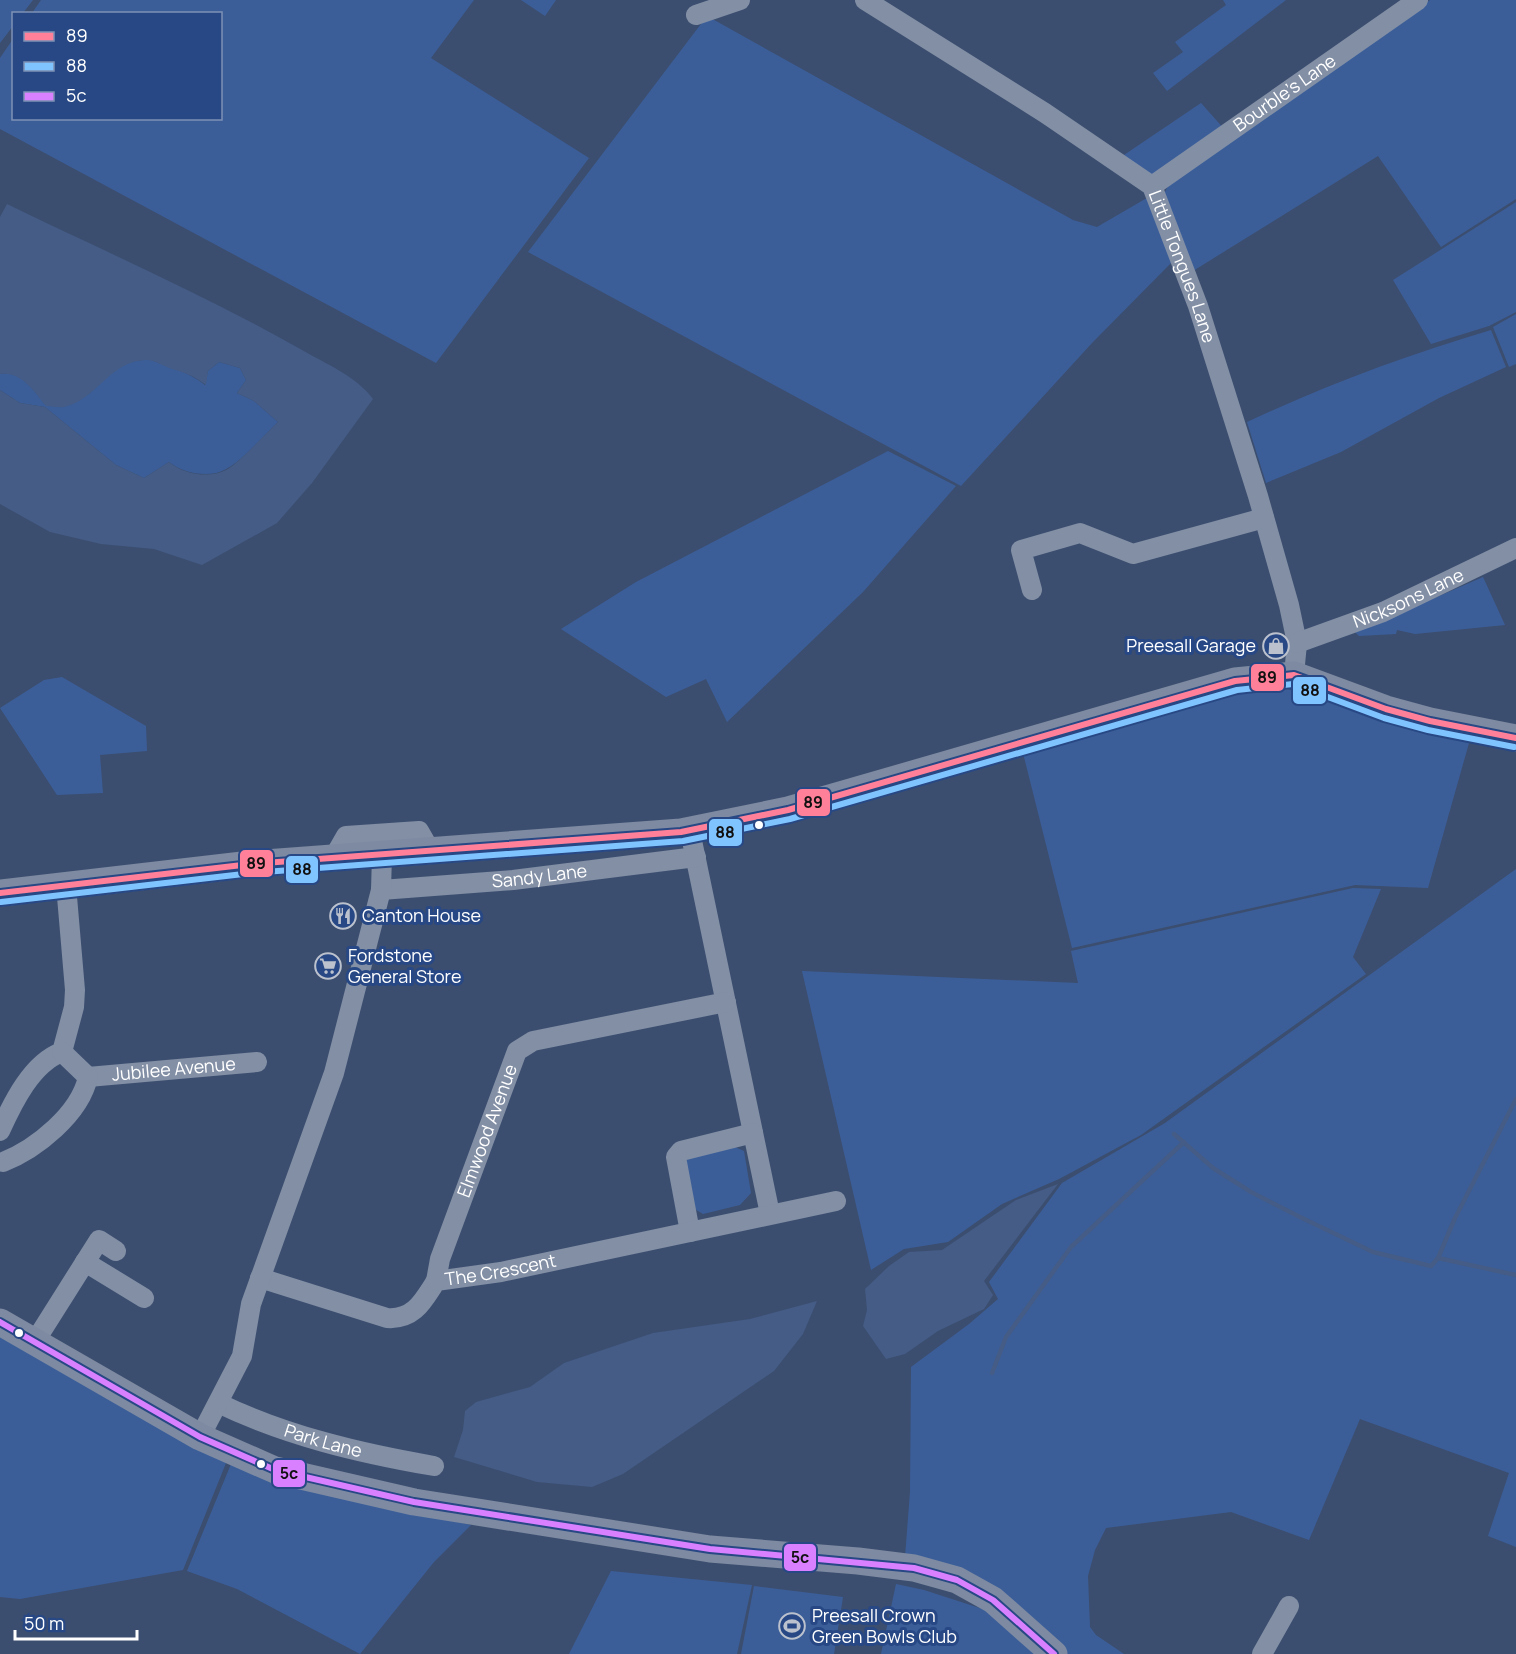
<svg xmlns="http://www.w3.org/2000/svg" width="1516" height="1654" font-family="Manrope,sans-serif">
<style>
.green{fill:#3b5e99}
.water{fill:#445c86}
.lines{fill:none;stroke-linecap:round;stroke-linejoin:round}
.stream{stroke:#445c86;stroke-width:4.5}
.minor{stroke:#828fa5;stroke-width:20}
.secondary{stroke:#7d8aa1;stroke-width:27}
.bus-1-casing{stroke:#274884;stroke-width:10}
.bus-2-casing{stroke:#274884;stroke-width:10}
.bus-3-casing{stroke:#274884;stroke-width:10}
.bus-1{stroke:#ff8098;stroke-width:6}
.bus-2{stroke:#80c4ff;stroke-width:6}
.bus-3{stroke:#d880ff;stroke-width:6}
.bus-dot{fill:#fff;stroke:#274884;stroke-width:2}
.labels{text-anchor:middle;stroke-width:6;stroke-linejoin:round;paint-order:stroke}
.street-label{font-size:18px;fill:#fff;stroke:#274884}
.poi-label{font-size:18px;fill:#fff;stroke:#274884;text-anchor:start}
.line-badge{stroke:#274884;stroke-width:2}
.pale-badge-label{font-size:16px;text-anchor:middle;font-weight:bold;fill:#111}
</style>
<rect width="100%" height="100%" fill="#3c4e6f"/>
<g class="green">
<path d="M 0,0 L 33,0 L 23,13 L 14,14 L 13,26 L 0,43 Z"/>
<path d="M 41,0 L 474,0 L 431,58 L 589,158 L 436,363 L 0,129 L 0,58 L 13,39 L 14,118 L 220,118 L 220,14 L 32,13 Z"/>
<path d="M 521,0 L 556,0 L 545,16 Z"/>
<path d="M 1223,0 L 1286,0 L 1167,91 L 1153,73 L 1183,52 L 1175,42 L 1226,5 Z"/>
<path d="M 1430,0 L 1516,0 L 1516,199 L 1441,247 L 1378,156 L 1193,271 L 1164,194 L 1169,184 Z"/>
<path d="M 707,16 L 1073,220 L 1097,227 L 1152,195 L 1172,262 L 1092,343 L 961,486 L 528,252 Z"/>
<path d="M 1201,103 L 1225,130 L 1160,174 L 1147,176 L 1121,157 Z"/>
<path d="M 1516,202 L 1516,312 L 1489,326 L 1431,344 L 1393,280 Z"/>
<path d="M 1516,314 L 1516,364 L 1509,367 L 1493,327 Z"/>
<path d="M 1491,330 L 1506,367 L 1439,398 L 1341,452 L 1266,483 L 1247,422 C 1326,385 1407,355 1491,330 Z"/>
<path d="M 149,359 C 171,369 186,370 205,385 L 208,371 L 219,362 L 240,368 L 246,380 L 237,393 L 254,401 L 278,422 C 263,436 243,460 226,469 C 209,479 183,473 169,462 L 144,478 L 116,465 L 45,407 L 20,403 L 0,390 L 0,374 C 21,370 34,391 46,405 L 89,394 L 111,372 L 129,362 Z"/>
<path d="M 888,451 L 956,486 L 863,592 L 727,722 L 706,679 L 666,697 L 561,629 L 636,582 Z"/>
<path d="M 1483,577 L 1505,625 L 1415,634 L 1397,630 L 1396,634 L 1359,636 L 1353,630 L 1393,616 Z"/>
<path d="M 62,677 L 146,726 L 147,751 L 100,755 L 103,793 L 57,795 L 0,708 L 44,680 Z"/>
<path d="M 1287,689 L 1471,736 L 1428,888 L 1355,885 L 1072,948 L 1023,753 L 1233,694 Z"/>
<path d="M 1516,869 L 1516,1547 L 1488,1536 L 1509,1473 L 1360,1419 L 1309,1540 L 1231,1512 L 1106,1528 L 1095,1550 L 1088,1576 L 1090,1627 L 1096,1635 L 1124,1654 L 1066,1654 L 905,1557 L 910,1492 L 911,1367 L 969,1324 L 998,1299 L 989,1282 L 1062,1183 L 1165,1123 Z"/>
<path d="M 1353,888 L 1381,889 L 1353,957 L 1366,974 L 1141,1135 L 1059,1179 L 1002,1204 L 948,1242 L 904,1249 L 871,1270 L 802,971 L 1078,983 L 1071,951 Z"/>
<path d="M 735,1147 L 744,1151 L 751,1193 L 740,1205 L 703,1214 L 693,1208 L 686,1159 Z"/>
<path d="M 0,1334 L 226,1463 L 183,1570 L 20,1599 L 0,1597 Z"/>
<path d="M 231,1464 L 361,1500 L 471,1525 L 434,1562 L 360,1654 L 237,1589 L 187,1571 Z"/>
<path d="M 611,1571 L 752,1585 L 737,1654 L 569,1654 Z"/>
<path d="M 896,1584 L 924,1590 L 992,1612 L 1042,1654 L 881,1654 Z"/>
<path d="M 754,1586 L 843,1597 L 834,1654 L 741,1654 Z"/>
</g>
<g class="water">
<path d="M 7,204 C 106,252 207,296 302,350 C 326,364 356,376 373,399 L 312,483 L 277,523 L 202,565 L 154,549 L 101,544 L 50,532 L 0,504 L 0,390 L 20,403 L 45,407 L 116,465 L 144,478 L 169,462 C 183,474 209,479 226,470 C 240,462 265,434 278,422 L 254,401 L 237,393 L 246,380 L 240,368 L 219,362 L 208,371 L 206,385 C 191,374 185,373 169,368 C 162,365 154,360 147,360 C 110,360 97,400 64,407 C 59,408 51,406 46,406 C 34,391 21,371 0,374 L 0,217 Z"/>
<path d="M 1058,1184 L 984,1281 L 993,1295 L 984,1309 L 938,1331 L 905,1354 L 886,1359 L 863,1326 L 867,1310 L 865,1289 L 889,1266 L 909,1252 L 942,1250 L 1016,1200 Z"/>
<path d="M 817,1301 L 803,1334 L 774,1371 L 623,1474 L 592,1487 L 537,1482 L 454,1457 L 463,1430 L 465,1411 L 476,1402 L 530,1387 L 564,1363 L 653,1333 L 750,1319 Z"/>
</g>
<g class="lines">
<g class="stream">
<path d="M 1174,1134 L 1213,1168 L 1251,1192 L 1300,1217 L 1373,1252 L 1431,1266 L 1438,1258 L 1516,1275"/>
<path d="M 1438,1258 L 1455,1218 L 1516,1099"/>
<path d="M 992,1373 L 1006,1337 L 1071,1247 L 1184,1142"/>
</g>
<g class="minor">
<path id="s1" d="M 865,0 L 1045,113 L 1152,186 L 1198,306 L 1258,496 L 1289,605 L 1297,643 L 1294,675"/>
<path d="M 696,15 L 740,0"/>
<path id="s2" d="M 1152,186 L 1418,0"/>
<path d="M 1032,590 L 1021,550 L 1080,533 L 1133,554 L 1264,518"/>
<path id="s3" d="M 1297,643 L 1383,612 L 1516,548"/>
<path d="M 690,831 L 770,1214"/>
<path d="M 334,857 L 346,836 L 419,831 L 431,852"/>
<path id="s4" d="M 381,890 L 513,880 L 696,857"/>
<path id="s5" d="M 88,1077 L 257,1062"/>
<path d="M 0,1131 C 13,1102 32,1063 62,1052 L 74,1007 L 75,990 L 66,885"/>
<path d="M 3,1162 C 36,1149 80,1114 88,1077 L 62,1052"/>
<path d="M 690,1232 L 676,1157 L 681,1151 L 753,1133"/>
<path d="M 85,1262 L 144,1298"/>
<path id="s6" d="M 260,1278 L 387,1318 C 414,1320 423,1301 436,1281 L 501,1272 L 836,1201"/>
<path id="s7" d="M 436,1281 L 440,1259 L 517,1051 L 533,1041 L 726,1002"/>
<path d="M 34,1343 L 99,1240 L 116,1251"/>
<path id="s8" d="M 218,1403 C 287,1436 359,1453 434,1466"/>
<path d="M 200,1437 L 242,1356 L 251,1304 L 334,1073 L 381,890 L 382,855"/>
<path d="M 1262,1654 L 1289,1606"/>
</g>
<g class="secondary">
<path d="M 0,893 L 251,864 L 681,832 L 788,810 L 1235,681 L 1294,675 L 1386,709 L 1430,721 L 1516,738"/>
<path d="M 0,1322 L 200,1437 L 275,1470 L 414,1502 L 710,1549 L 858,1561 L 914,1568 L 957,1580 L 993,1600 L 1054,1654"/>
</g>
<g class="bus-1-casing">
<path id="bus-1" d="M 0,893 L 251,864 L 681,832 L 788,810 L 1235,681 L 1294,675 L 1386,709 L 1430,721 L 1516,738"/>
</g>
<g class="bus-2-casing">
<path id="bus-2" d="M 1,902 L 252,873 L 683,841 L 790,819 L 1237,690 L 1293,684 L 1384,718 L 1428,730 L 1514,747"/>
</g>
<g class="bus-3-casing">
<path id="bus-3" d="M 0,1322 L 200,1437 L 275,1470 L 414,1502 L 710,1549 L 914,1568 L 957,1580 L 993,1600 L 1054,1654"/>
</g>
<use href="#bus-1" class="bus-1"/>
<use href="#bus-2" class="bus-2"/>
<use href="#bus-3" class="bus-3"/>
</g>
<defs>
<g id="shop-ring" transform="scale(1.35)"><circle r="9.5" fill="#274884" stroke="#bbc1cd" stroke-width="1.5"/><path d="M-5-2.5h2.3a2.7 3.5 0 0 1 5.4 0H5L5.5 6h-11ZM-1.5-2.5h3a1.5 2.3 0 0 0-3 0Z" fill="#bbc1cd"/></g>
<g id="restaurant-ring" transform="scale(1.35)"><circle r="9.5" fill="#274884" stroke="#bbc1cd" stroke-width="1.5"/><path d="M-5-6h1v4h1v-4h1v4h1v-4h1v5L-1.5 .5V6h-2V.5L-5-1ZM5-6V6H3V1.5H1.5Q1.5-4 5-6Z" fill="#bbc1cd"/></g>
<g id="supermarket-ring" transform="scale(1.35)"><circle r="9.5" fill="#274884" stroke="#bbc1cd" stroke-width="1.5"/><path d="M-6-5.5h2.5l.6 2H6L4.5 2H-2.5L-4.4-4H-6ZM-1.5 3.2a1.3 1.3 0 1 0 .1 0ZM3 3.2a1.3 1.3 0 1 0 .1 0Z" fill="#bbc1cd"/></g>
<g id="stadium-ring" transform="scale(1.35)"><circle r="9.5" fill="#274884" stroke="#bbc1cd" stroke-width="1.5"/><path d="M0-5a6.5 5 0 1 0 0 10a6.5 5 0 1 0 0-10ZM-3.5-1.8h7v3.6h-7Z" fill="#bbc1cd"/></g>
</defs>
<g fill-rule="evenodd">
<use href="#shop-ring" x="1276" y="646"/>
<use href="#restaurant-ring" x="343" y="916"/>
<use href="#supermarket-ring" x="328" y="966"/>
<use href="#stadium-ring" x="792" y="1626"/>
</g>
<g class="bus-dot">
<circle cx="759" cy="825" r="5"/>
<circle cx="19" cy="1333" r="5"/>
<circle cx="261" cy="1464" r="5"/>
</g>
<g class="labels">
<g class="street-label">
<text dy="6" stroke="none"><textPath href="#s2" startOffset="162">Bourble's Lane</textPath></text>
<text dy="6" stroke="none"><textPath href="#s1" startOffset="428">Little Tongues Lane</textPath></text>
<text dy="6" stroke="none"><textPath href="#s3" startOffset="120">Nicksons Lane</textPath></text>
<text dy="6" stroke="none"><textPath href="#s4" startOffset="159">Sandy Lane</textPath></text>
<text dy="6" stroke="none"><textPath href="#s5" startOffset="86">Jubilee Avenue</textPath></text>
<text dy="6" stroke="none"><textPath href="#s7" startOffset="159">Elmwood Avenue</textPath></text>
<text dy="6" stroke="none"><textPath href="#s6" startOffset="264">The Crescent</textPath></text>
<text dy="6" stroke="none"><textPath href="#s8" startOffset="112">Park Lane</textPath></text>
</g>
<g class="poi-label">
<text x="1256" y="652" text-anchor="end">Preesall Garage</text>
<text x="362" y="922">Canton House</text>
<text x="348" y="962">Fordstone<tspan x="348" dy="21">General Store</tspan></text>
<text x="812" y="1622">Preesall Crown<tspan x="812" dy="21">Green Bowls Club</tspan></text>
</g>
</g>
<g class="line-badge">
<rect x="1250" y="663" width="35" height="29" rx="6" fill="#ff8098"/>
<rect x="1292" y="676" width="35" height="29" rx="6" fill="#80c4ff"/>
<rect x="796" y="788" width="35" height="29" rx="6" fill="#ff8098"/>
<rect x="708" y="818" width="35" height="29" rx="6" fill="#80c4ff"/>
<rect x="239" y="849" width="35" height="29" rx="6" fill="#ff8098"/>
<rect x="285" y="855" width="34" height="29" rx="6" fill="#80c4ff"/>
<rect x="272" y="1459" width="34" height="29" rx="6" fill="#d880ff"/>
<rect x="783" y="1543" width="34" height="29" rx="6" fill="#d880ff"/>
</g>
<g class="pale-badge-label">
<text x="1267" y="683">89</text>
<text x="1310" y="696">88</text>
<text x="813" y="808">89</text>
<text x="725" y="838">88</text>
<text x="256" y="869">89</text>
<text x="302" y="875">88</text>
<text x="289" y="1479">5c</text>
<text x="800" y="1563">5c</text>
</g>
<rect x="12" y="12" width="210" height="108" fill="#274884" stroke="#7d91b5" stroke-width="1.5"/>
<rect x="24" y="32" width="30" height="9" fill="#ff8098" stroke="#7d91b5" stroke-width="1.5"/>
<text x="66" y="42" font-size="18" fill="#ffffff">89</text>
<rect x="24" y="62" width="30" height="9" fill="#80c4ff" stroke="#7d91b5" stroke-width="1.5"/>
<text x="66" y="72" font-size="18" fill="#ffffff">88</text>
<rect x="24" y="92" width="30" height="9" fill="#d880ff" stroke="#7d91b5" stroke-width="1.5"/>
<text x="66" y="102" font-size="18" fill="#ffffff">5c</text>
<path d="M15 1630v9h122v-9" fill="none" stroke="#ffffff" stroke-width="3"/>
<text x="24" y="1630" font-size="18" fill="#ffffff" stroke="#274884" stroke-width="4.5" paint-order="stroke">50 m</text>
</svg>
